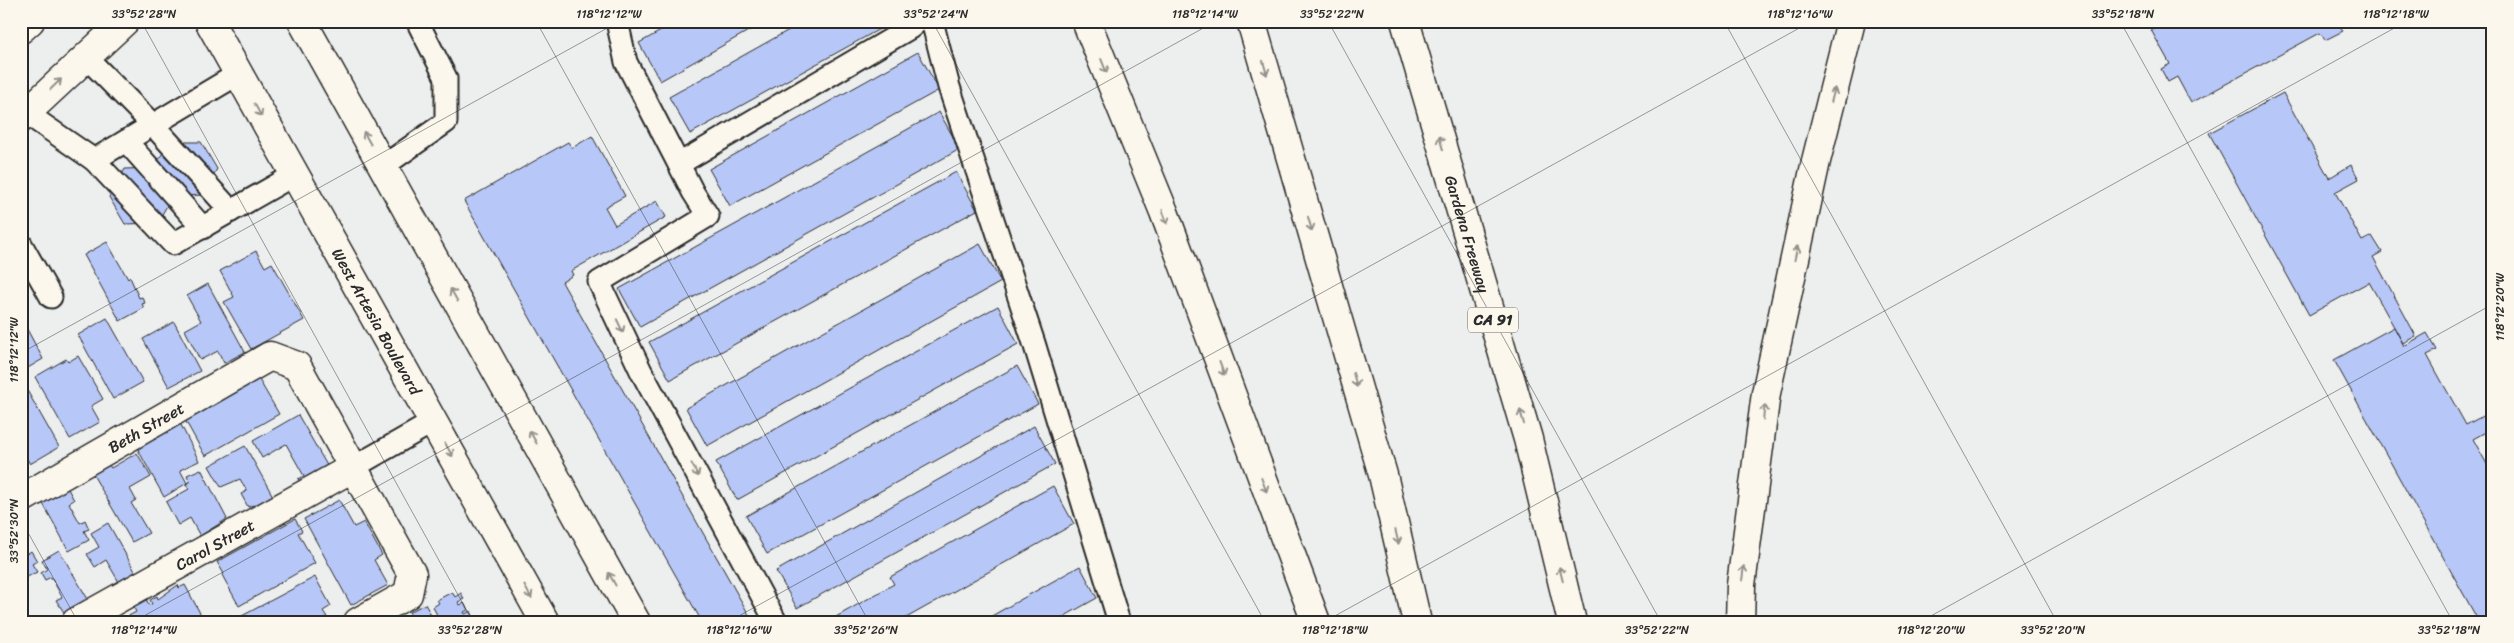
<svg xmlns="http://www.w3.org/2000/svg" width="2514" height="643" font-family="Sriracha,sans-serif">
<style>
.building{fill:#b7c8f8;stroke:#2b2b2b}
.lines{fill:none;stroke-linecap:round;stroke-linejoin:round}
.lane-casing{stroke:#2b2b2b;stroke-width:25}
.street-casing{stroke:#2b2b2b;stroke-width:31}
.primary-casing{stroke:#2b2b2b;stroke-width:31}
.highway-casing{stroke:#2b2b2b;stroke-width:31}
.lane{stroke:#fbf7ec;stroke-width:21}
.street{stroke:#fbf7ec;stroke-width:28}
.primary{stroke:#fbf7ec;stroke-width:28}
.highway{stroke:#fbf7ec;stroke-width:28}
.oneway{stroke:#93918c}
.ticks{fill:none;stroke:#2b2b2b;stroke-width:1;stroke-opacity:0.45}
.labels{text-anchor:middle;stroke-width:4;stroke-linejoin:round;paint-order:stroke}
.shield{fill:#fbf7ec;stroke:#696865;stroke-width:1}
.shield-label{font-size:15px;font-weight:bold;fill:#2b2b2b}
.street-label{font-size:16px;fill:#2b2b2b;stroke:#fbf7ec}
.neatline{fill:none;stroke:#2b2b2b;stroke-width:2}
.ticks-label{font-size:12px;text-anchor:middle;fill:#2b2b2b}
</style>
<rect width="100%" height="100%" fill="#edeeee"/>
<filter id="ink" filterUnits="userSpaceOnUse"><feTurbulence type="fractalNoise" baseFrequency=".02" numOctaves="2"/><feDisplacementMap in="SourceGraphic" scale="10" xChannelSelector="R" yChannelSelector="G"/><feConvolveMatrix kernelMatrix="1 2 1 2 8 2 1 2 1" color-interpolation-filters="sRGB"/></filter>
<g filter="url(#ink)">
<g class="building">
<path d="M 679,21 L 766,21 L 660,81 L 639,43 Z"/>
<path d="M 805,21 L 894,21 L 690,134 L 669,97 Z"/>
<path d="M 2167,21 L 2337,21 L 2343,31 L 2325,40 L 2320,33 L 2191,103 L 2177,77 L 2168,82 L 2161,69 L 2170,64 L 2151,30 Z"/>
<path d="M 918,52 L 939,90 L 730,206 L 709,169 Z"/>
<path d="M 2283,93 L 2329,178 L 2351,165 L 2359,179 L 2335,192 L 2362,241 L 2372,236 L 2382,252 L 2373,257 L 2416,336 L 2403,343 L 2369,282 L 2309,315 L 2209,133 Z"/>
<path d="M 939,112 L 960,149 L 640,327 L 619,289 Z"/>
<path d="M 592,136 L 625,196 L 605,207 L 615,225 L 657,201 L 666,217 L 571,271 L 573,275 L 562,282 L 753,622 L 702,622 L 464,201 L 568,142 L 572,148 Z"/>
<path d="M 169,142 L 201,142 L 217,169 L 202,195 L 172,197 L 157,223 L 125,224 L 109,197 L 125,169 L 154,168 Z"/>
<path d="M 956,172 L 977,210 L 670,380 L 649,342 Z"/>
<path d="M 107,242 L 128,279 L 130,277 L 139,298 L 142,297 L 145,303 L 142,304 L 144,308 L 120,321 L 84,255 Z"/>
<path d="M 980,244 L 1001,282 L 707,446 L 686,408 Z"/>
<path d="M 256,251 L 265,267 L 272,263 L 304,320 L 251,349 L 224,302 L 234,297 L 220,271 Z"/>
<path d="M 208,284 L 245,352 L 224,363 L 218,351 L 200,360 L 185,330 L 201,321 L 187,296 Z"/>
<path d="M 998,306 L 1018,344 L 737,500 L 716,462 Z"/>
<path d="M 107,318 L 143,382 L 113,399 L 78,335 Z"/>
<path d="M 22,320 L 43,359 L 21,372 L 21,320 Z"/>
<path d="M 174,322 L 200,371 L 169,387 L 143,339 Z"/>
<path d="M 2394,327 L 2404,346 L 2427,333 L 2437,350 L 2427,355 L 2466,425 L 2488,413 L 2493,421 L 2493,428 L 2473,439 L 2493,475 L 2493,622 L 2479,622 L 2334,360 Z"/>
<path d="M 78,356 L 103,399 L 91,406 L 100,422 L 70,439 L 35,377 L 66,359 L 68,362 Z"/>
<path d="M 1017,366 L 1038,404 L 767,554 L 746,516 Z"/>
<path d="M 258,378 L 279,414 L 205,456 L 185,420 Z"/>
<path d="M 24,385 L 59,447 L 30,464 L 21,449 L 21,386 Z"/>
<path d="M 298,415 L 329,469 L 302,484 L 298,479 L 304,476 L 286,444 L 262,458 L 253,441 Z"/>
<path d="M 180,423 L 199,461 L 180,470 L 187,483 L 164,497 L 136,446 Z"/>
<path d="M 1034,426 L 1055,464 L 797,608 L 776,571 Z"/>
<path d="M 245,446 L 274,498 L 255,509 L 253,505 L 248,507 L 241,494 L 247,491 L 240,479 L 221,487 L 209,466 Z"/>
<path d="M 137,453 L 151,477 L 130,489 L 136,500 L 131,503 L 149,533 L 132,542 L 92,473 L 108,464 L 111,468 Z"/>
<path d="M 201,469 L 227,519 L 200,536 L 190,518 L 178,525 L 166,502 L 189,489 L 186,484 L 190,482 L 187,475 Z"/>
<path d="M 1053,486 L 1074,524 L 899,622 L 827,622 L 894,584 L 890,577 Z"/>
<path d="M 67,487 L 74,500 L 69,503 L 80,523 L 85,520 L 89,529 L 84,531 L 89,540 L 69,551 L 41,500 Z"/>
<path d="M 339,500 L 354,527 L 364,522 L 382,555 L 374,560 L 388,585 L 351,605 L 304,519 Z"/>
<path d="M 295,519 L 302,531 L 298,533 L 315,563 L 239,606 L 222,575 L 224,574 L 217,562 Z"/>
<path d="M 108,523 L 136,573 L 119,582 L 106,560 L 95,567 L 87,554 L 99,547 L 91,533 Z"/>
<path d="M 21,544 L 27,554 L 31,551 L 37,561 L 32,564 L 37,572 L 21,580 Z"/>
<path d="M 59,550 L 89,601 L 65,614 L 56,600 L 62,597 L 51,577 L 45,580 L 41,573 L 47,569 L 42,560 Z"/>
<path d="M 1080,566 L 1097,598 L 1054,622 L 981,622 Z"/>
<path d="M 315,577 L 331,606 L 323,611 L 327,617 L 318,622 L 243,622 L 240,617 Z"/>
<path d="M 178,585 L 179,588 L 185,585 L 201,615 L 189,622 L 117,622 L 136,612 L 133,606 L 146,599 L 149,605 L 152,604 L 150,600 L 157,596 L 158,599 Z"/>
<path d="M 452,592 L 455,597 L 461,593 L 464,599 L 458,602 L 460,605 L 464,603 L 468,610 L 464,612 L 465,614 L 471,611 L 474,618 L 469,622 L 415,622 L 409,612 L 425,604 L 432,617 L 437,615 L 433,607 L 439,603 L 437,600 Z"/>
</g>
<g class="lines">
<g class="lane-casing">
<g id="lane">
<path d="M 617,21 L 626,62 L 693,192 L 708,216 L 599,282 L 641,371 L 776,622"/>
<path d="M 932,21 L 949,87 L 1034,343 L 1119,622"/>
<path d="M 85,56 L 153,125 L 231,211"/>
<path d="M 26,113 L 94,160 L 238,74"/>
<path d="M 126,141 L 203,228"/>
<path d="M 94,160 L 173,244 L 294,175"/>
<path d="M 679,164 L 910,28 L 918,21"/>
<path d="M 382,167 L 446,122 L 446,78 L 417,21"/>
<path d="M 21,244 L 51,297"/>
<path d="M 354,467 L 433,422"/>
</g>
</g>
<g class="street-casing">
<g id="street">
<path id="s1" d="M 21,499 L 270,356 L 297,366 L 412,574 L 408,594 L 358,622"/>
<path id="s2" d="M 76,622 L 354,467"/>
</g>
</g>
<g class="primary-casing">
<g id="primary">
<path id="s3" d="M 209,21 L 545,622"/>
<path d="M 302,21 L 636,622"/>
<path d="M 21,29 L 30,21"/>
<path d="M 21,118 L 125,21"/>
</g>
</g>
<g class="highway-casing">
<g id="highway">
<path d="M 1086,21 L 1164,212 L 1316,622"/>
<path d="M 1251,21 L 1383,475 L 1417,622"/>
<path id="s4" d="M 1405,21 L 1528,439 L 1572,622"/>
<path d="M 1740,622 L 1741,585 L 1766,393 L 1816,161 L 1851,21"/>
</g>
</g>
<use href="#lane" class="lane"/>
<use href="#street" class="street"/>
<use href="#primary" class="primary"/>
<use href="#highway" class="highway"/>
</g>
<defs><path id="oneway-shaft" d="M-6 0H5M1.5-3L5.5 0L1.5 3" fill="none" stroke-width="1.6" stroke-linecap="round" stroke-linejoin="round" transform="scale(1.25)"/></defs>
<g class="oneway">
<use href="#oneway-shaft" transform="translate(1104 66) rotate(68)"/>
<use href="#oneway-shaft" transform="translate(1265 68) rotate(74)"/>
<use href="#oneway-shaft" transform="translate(56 84) rotate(-44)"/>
<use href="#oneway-shaft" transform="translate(1833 95) rotate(-76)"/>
<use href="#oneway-shaft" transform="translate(258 110) rotate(61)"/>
<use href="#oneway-shaft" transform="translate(367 138) rotate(-119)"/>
<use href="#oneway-shaft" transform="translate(1441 143) rotate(-106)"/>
<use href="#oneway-shaft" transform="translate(1165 217) rotate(69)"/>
<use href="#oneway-shaft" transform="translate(1310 224) rotate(74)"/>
<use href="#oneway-shaft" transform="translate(1796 253) rotate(-78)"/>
<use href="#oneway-shaft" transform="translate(454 295) rotate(-119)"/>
<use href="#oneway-shaft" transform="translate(620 326) rotate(65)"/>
<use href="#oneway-shaft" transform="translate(1222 369) rotate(70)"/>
<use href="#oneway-shaft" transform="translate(1355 380) rotate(74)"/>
<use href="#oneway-shaft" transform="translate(1764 412) rotate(-83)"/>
<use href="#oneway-shaft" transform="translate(1522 417) rotate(-106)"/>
<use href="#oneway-shaft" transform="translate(533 437) rotate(-119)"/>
<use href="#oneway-shaft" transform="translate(449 450) rotate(61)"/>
<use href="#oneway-shaft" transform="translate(695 470) rotate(62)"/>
<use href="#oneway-shaft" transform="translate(1264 485) rotate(69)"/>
<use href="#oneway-shaft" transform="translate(1397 537) rotate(77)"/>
<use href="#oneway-shaft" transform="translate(1743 573) rotate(-83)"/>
<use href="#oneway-shaft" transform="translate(1561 574) rotate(-104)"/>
<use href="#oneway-shaft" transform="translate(612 579) rotate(-119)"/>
<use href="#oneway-shaft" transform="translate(528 592) rotate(61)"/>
</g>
</g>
<path class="ticks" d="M 141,21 L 473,622M 536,21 L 869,622M 932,21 L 1265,622M 1328,21 L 1661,622M 1724,21 L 2057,622M 2120,21 L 2453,622M 21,23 L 25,21M 21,353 L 620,21M 21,520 L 78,622M 133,622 L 1216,21M 728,622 L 1812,21M 1324,622 L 2407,21M 1920,622 L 2493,304"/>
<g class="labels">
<rect class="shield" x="1468" y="307.5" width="50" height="25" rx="4"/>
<g class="shield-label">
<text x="1493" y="325">CA 91</text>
</g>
<g class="street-label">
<text dy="6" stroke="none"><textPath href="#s4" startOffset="222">Gardena Freeway</textPath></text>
<text dy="6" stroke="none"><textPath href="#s3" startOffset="344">West Artesia Boulevard</textPath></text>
<text dy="6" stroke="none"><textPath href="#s1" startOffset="144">Beth Street</textPath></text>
<text dy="6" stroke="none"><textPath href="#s2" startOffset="159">Carol Street</textPath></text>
</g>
</g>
<rect width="2514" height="643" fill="none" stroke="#fbf7ec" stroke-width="55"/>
<rect x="28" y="28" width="2458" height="588" class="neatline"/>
<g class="ticks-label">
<text x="144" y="18">33°52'28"N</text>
<text x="609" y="18">118°12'12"W</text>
<text x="936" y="18">33°52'24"N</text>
<text x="1205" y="18">118°12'14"W</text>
<text x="1332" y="18">33°52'22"N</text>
<text x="1800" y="18">118°12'16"W</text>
<text x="2123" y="18">33°52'18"N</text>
<text x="2396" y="18">118°12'18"W</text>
<text transform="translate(2500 307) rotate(-90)" y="4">118°12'20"W</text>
<text transform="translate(14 350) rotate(-90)" y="4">118°12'12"W</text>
<text transform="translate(14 531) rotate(-90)" y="4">33°52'30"N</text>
<text x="144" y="634">118°12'14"W</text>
<text x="470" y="634">33°52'28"N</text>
<text x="739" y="634">118°12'16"W</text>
<text x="866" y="634">33°52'26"N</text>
<text x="1335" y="634">118°12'18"W</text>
<text x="1657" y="634">33°52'22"N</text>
<text x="1931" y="634">118°12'20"W</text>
<text x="2053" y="634">33°52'20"N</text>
<text x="2449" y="634">33°52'18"N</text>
</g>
</svg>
